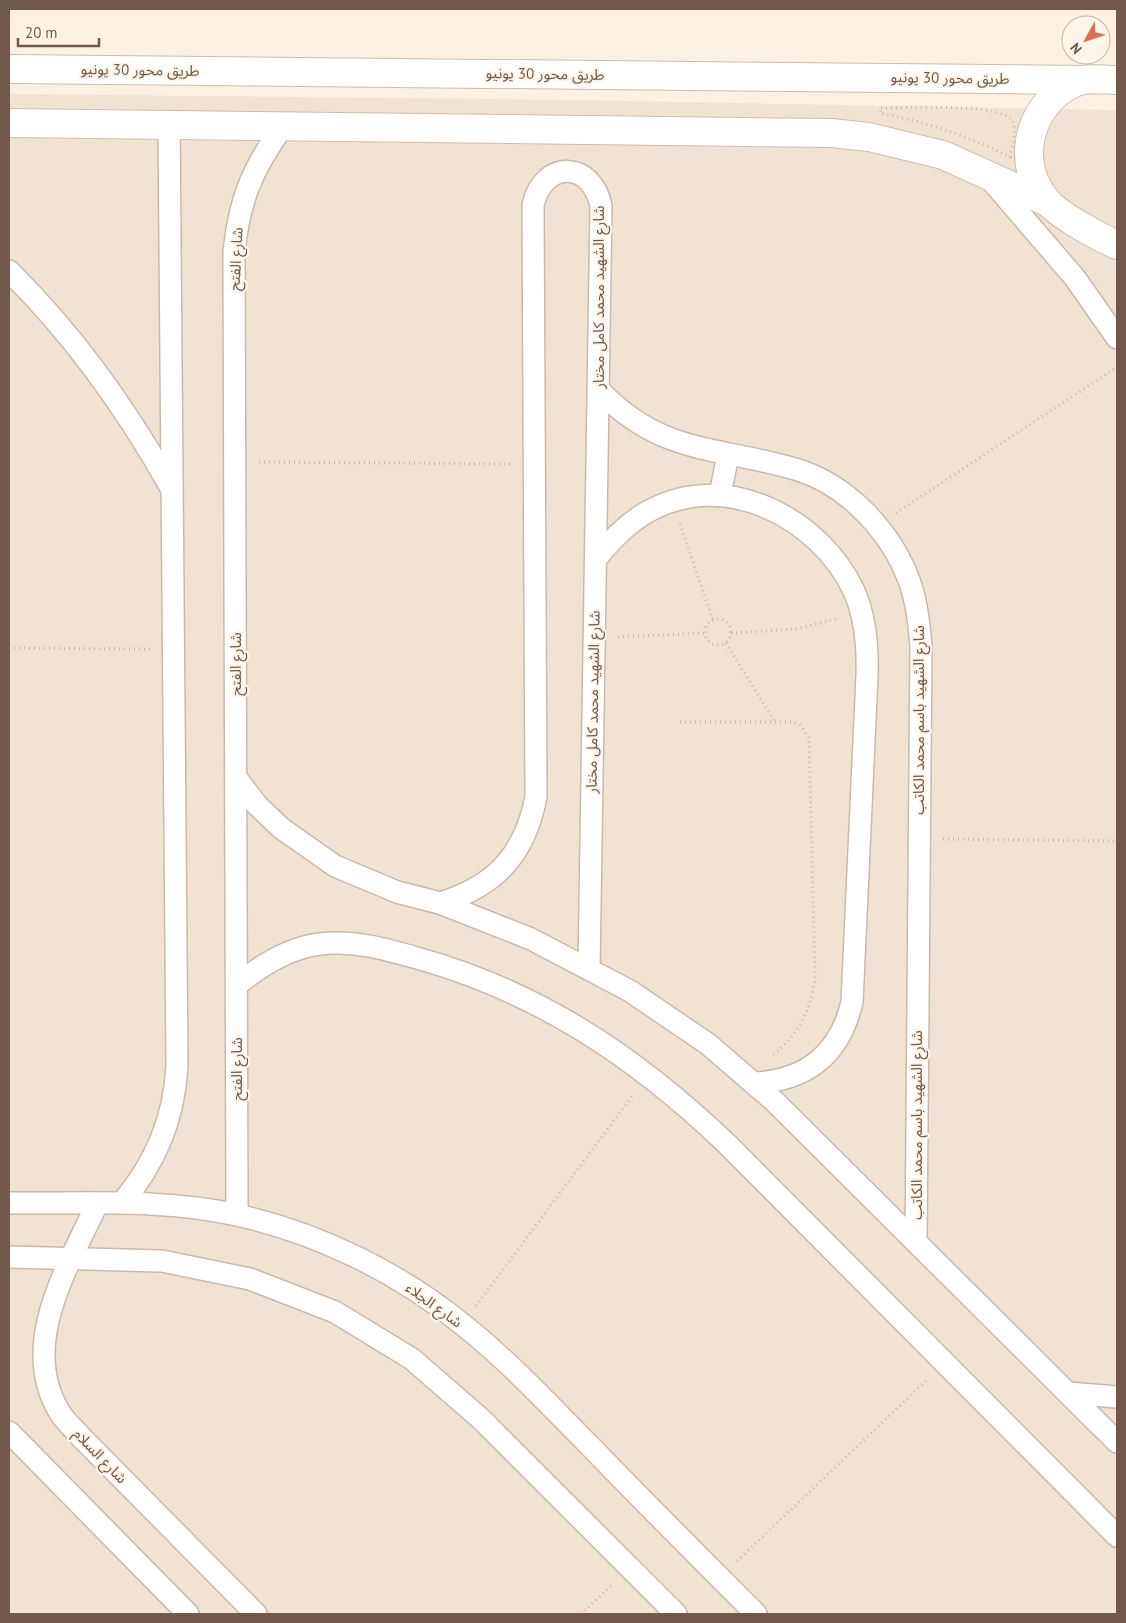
<svg xmlns="http://www.w3.org/2000/svg" width="1126" height="1623" font-family="'PT Sans','Noto Sans Arabic',sans-serif">
<style>
.residential{fill:#f1e3d3}
.lines{fill:none;stroke-linecap:round;stroke-linejoin:round}
.street-casing{stroke:#cab9ab;stroke-width:24}
.secondary-casing{stroke:#cfbbac;stroke-width:30}
.path{stroke:#d2b3a1;stroke-width:3;stroke-dasharray:1 4;stroke-linecap:butt}
.street{stroke:#fff;stroke-width:21}
.secondary{stroke:#fff;stroke-width:28}
.labels{text-anchor:middle;stroke-width:4.5;stroke-linejoin:round;paint-order:stroke}
.street-label{font-size:15px;fill:#70584c;stroke:#fdf5ea}
</style>
<rect width="100%" height="100%" fill="#faf1e4"/>
<path class="residential" d="M 9,94 L 576,100 L 1117,110 L 1117,1614 L 9,1614 Z"/>
<g class="lines">
<g class="street-casing">
<g id="street">
<path d="M 990,179 L 1075,278 L 1117,338"/>
<path d="M 9,271 C 75,336 126,408 171,488"/>
<path d="M 599,390 C 661,455 716,446 795,469 C 847,484 892,532 910,583 C 917,603 919,624 921,646 L 916,1242"/>
<path d="M 720,495 L 728,455"/>
<path d="M 596,559 C 611,540 627,523 649,511 C 725,469 819,517 854,591 C 866,618 868,647 867,676 L 852,1002 C 840,1053 808,1080 755,1083"/>
<path d="M 237,779 L 257,805 L 281,828 L 335,866 L 397,892 L 440,903 L 531,939 L 630,991 L 708,1044 L 774,1101 L 1117,1442"/>
<path d="M 440,903 C 496,886 525,854 536,797 L 533,205 C 544,159 592,161 601,206 L 589,968"/>
<path d="M 237,985 C 261,965 288,948 320,944 C 354,940 385,949 417,958 C 539,992 636,1057 727,1144 L 1117,1536"/>
<path d="M 9,1203 C 84,1204 163,1198 237,1215 C 318,1233 398,1272 462,1324 C 509,1361 550,1406 592,1448 C 646,1504 701,1559 756,1614"/>
<path d="M 122,1203 C 156,1162 174,1119 177,1066 L 169,123"/>
<path d="M 97,1204 C 68,1267 18,1345 60,1413 C 65,1421 74,1429 80,1436 L 256,1614"/>
<path d="M 237,1215 L 234,252 C 239,200 253,167 284,125"/>
<path d="M 9,1257 L 162,1261 L 250,1279 L 335,1312 L 412,1359 L 481,1419 L 676,1614"/>
<path d="M 1068,1393 L 1117,1397"/>
<path d="M 9,1432 L 188,1614"/>
</g>
</g>
<g class="secondary-casing">
<g id="secondary">
<path d="M 9,69 L 1082,80"/>
<path d="M 1117,80 C 1106,80 1093,78 1083,80 C 1073,82 1060,90 1053,97 C 1025,125 1020,168 1046,200 C 1058,215 1099,237 1117,245"/>
<path d="M 9,123 L 831,133 L 869,137 L 943,155 L 1047,202"/>
</g>
</g>
<g class="path">
<path d="M 881,108 C 903,108 1004,102 1013,122 C 1017,132 1012,147 1010,157 C 969,136 925,122 880,113 Z"/>
<path d="M 259,462 L 511,464"/>
<path d="M 896,513 L 1117,367"/>
<path d="M 680,524 L 713,620"/>
<circle cx="718" cy="632" r="13"/>
<path d="M 731,633 L 797,629 L 839,618"/>
<path d="M 618,637 L 704,633"/>
<path d="M 726,643 L 775,722"/>
<path d="M 9,648 L 150,649"/>
<path d="M 680,722 L 792,722 L 800,725 L 809,738 L 815,977 C 811,1010 799,1034 773,1055"/>
<path d="M 943,839 L 1117,841"/>
<path d="M 476,1306 L 633,1095"/>
<path d="M 737,1561 L 928,1379"/>
<path d="M 581,1614 L 613,1584"/>
</g>
<use href="#street" class="street"/>
<use href="#secondary" class="secondary"/>
</g>
<g class="labels">
<g class="street-label">
<text transform="translate(140 70) rotate(1)" y="5">طريق محور 30 يونيو</text>
<text transform="translate(545 74) rotate(1)" y="5">طريق محور 30 يونيو</text>
<text transform="translate(950 78) rotate(1)" y="5">طريق محور 30 يونيو</text>
<text transform="translate(236 259) rotate(-87)" y="5">شارع الفتح</text>
<text transform="translate(599 297) rotate(-90)" y="5">شارع الشهيد محمد كامل مختار</text>
<text transform="translate(236 664) rotate(-90)" y="5">شارع الفتح</text>
<text transform="translate(593 702) rotate(-89)" y="5">شارع الشهيد محمد كامل مختار</text>
<text transform="translate(919 720) rotate(-90)" y="5">شارع الشهيد باسم محمد الكاتب</text>
<text transform="translate(237 1069) rotate(-90)" y="5">شارع الفتح</text>
<text transform="translate(917 1125) rotate(-90)" y="5">شارع الشهيد باسم محمد الكاتب</text>
<text transform="translate(434 1305) rotate(36)" y="5">شارع الجلاء</text>
<text transform="translate(100 1456) rotate(46)" y="5">شارع السلام</text>
</g>
</g>
<rect width="1126" height="1623" fill="none" stroke="#70584c" stroke-width="20"/>
<g transform="translate(1086 40) rotate(230)"><circle r="24" fill="#fdf5ea" stroke="#c5b6ab"/>
<path d="M0-4L9 19L0 12L-9 19Z" fill="#da6f53"/>
<text y="-8" font-size="14" font-weight="bold" text-anchor="middle" fill="#70584c">N</text>
</g>
<path d="M18 38v8h81v-8" fill="none" stroke="#70584c" stroke-width="2.5"/>
<text x="25" y="38" font-size="15" fill="#70584c" stroke="#fdf5ea" stroke-width="4" paint-order="stroke">20 m</text>
</svg>
